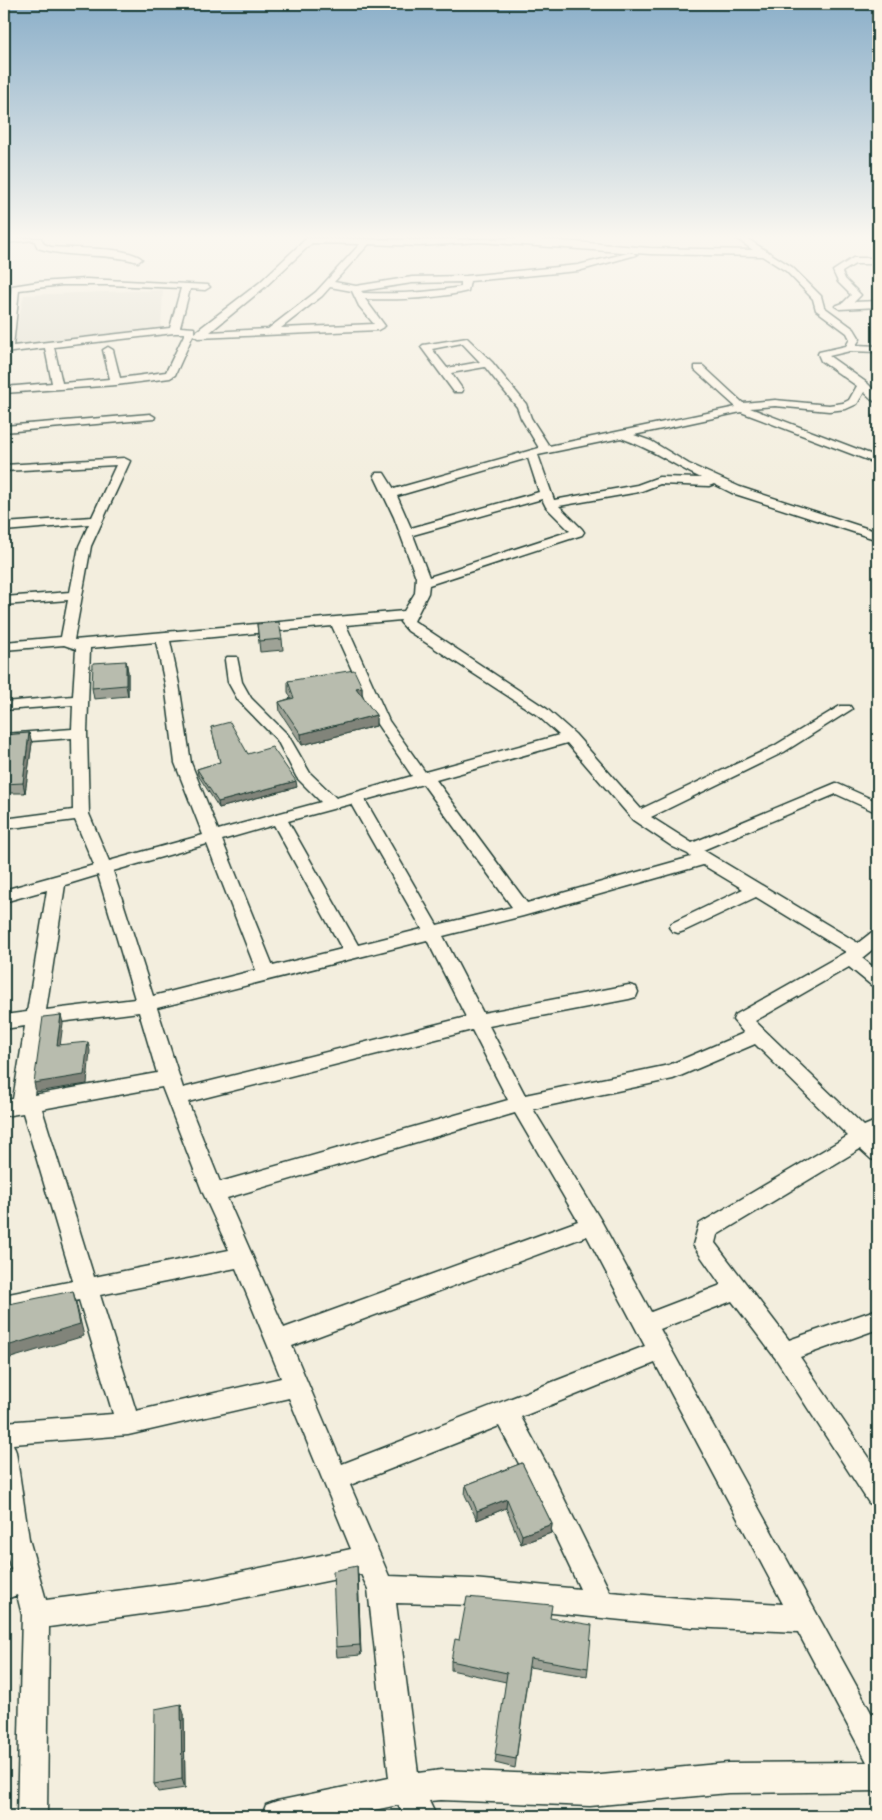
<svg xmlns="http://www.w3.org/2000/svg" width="882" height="1820" font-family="Dekko,sans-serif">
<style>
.built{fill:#e1dfd0}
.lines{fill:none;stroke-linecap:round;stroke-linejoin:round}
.street-casing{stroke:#1f3d34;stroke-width:3}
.street{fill:#fcf5e5;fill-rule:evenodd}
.wall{fill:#9ea296;stroke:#1f3d34}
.shaded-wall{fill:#81847a;stroke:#1f3d34}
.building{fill:#b8bcae;stroke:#1f3d34}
</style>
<rect width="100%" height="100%" fill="#f3eede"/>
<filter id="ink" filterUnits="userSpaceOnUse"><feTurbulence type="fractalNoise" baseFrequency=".02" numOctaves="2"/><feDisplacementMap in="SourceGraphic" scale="10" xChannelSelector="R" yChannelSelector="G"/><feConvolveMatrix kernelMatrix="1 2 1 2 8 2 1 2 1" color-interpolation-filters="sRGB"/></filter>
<g filter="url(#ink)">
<path class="built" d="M 163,290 L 161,329 L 12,346 L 24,295 Z"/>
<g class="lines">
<g class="street-casing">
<g id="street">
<path d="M 4,238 L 41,238 L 44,244 L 51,247 C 72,249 128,246 142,259 L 138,262 C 106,252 70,259 38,248 L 34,240 L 4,243 Z"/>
<path d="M 307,238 L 419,240 L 525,238 L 650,248 L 753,250 L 736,238 L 746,238 L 792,267 L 821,296 L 824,307 L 854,329 L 860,339 L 856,345 L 878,346 L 878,352 L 850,351 L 829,356 L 867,383 L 878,394 L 878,402 L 874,401 L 864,392 L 857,404 L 846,409 L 829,411 L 775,406 L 750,408 L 878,457 L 878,464 L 741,412 L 634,435 L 651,441 L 689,464 L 740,487 L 878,532 L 878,540 L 732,493 L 714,484 L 709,486 L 660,484 L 639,492 L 559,506 L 582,529 L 584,532 L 582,535 L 429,585 L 428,593 L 414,621 L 547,709 L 575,734 L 641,809 L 774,746 L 840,706 L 850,706 L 852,709 L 784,752 L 651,817 L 692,843 L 836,783 L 878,802 L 878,813 L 836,794 L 703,850 L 858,943 L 872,932 L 878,930 L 878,945 L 862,958 L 878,971 L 878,986 L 871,985 L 849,967 L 755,1021 L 864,1126 L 878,1120 L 877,1139 L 878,1161 L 871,1159 L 860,1149 L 717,1235 L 715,1243 L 789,1340 L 878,1309 L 878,1329 L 800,1357 L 878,1472 L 878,1506 L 869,1503 L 776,1359 L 732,1301 L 660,1329 L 878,1725 L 878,1791 L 728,1793 L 590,1806 L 441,1800 L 429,1801 L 436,1816 L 404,1816 L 398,1805 L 346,1816 L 262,1816 L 266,1805 L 277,1801 L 389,1778 L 368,1589 L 361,1574 L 208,1605 L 49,1627 L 47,1816 L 17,1816 L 22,1615 L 17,1595 L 4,1600 L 4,1573 L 11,1570 L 4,1542 L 4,1422 L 113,1414 L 79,1300 L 4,1315 L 4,1295 L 73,1281 L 23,1113 L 4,1116 L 4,1100 L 13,1099 L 25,1026 L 4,1029 L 4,1015 L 27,1012 L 47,890 L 4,902 L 4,890 L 94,865 L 75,820 L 4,829 L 4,819 L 73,810 L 72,738 L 4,743 L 4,734 L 72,729 L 73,705 L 4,710 L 4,702 L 73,696 L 76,649 L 64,645 L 4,650 L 4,642 L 61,637 L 68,600 L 4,605 L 4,597 L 70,592 L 79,546 L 89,524 L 4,531 L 4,523 L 92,517 L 116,465 L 4,471 L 4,465 L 124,458 L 130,461 L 91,546 L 74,640 L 404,611 L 415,593 L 416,577 L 394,517 L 374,475 L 376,473 L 384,473 L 394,489 L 539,448 L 521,418 L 517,407 L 485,367 L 451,373 L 463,390 L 462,392 L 454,392 L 421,347 L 423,345 L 467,338 L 492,362 L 526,404 L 531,418 L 549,446 L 736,407 L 695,370 L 695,366 L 703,366 L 743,403 L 775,400 L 829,405 L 843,403 L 849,400 L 857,386 L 821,361 L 818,354 L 819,352 L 846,346 L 850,339 L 847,333 L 816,310 L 813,299 L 786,271 L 762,256 L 650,254 L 479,242 L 419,246 L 369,244 L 334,282 L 356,286 L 412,277 L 466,276 L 578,265 L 632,252 L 636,255 L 578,271 L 470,281 L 468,291 C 435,299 399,300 365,299 L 385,326 L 378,330 L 198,338 L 193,335 L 175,375 L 170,378 L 116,385 L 4,393 L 4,387 L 52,383 L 45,348 L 4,353 L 12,286 L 38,282 L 86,279 L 208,285 L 210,287 L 205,290 L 190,289 L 180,327 L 194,328 L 194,333 L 259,283 ZM 312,243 L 360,244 L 316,292 L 268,329 L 210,332 L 265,287 ZM 461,282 L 461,287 C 428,293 395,294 363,293 L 361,291 L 412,283 ZM 62,285 L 110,285 L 181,288 L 170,328 L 13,346 L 19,290 ZM 330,287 L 352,291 L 359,306 L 374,324 L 281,328 L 322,296 ZM 174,333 L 185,333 L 166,372 L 120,378 L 113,350 L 108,347 L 103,350 L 110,379 L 62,383 L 54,347 ZM 462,343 L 480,362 L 447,368 L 432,349 ZM 621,438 C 650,448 674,465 701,478 L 659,477 L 637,485 L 554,500 L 538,455 ZM 528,458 L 539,492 L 411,528 L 397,496 ZM 542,499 L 546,507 L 570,531 L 429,577 L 413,535 ZM 401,620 L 400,622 L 408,631 L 537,715 L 559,735 L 425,772 L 389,721 L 346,625 ZM 332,626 L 375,721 L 412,776 L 336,798 L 310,773 L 288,735 L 251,698 L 242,682 L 237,657 L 227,657 L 225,660 L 228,682 L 238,700 L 277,740 L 297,778 L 321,802 L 218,830 L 191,763 L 179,684 L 170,641 ZM 156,642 L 165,684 L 175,763 L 203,835 L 109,861 L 89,814 L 87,733 L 90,648 ZM 567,743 L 633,820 L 673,847 L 688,854 L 691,857 L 527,903 L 436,780 ZM 423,784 L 512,907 L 437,925 L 365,800 ZM 351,804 L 422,929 L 358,945 L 288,821 ZM 274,825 L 342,949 L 273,966 L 222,840 ZM 207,844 L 256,970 L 153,996 L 113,871 ZM 703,865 L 743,889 L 672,923 L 669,927 L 672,931 L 678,933 L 684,931 L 756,897 L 846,952 L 735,1015 L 733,1020 L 744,1033 L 669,1065 L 525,1095 L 489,1026 L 629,999 L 636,997 L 638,992 L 636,987 L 629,985 L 483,1013 L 443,936 L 523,916 ZM 98,875 L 135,999 L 46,1010 L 65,885 ZM 427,940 L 466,1017 L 183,1088 L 157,1008 ZM 139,1012 L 157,1073 L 34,1095 L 44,1024 ZM 472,1030 L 508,1100 L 220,1182 L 188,1102 ZM 755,1044 L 848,1136 L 699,1224 L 693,1245 L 721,1285 L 651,1312 L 600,1219 L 533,1109 L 673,1079 ZM 162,1087 L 203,1193 L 229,1250 L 94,1277 L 42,1109 ZM 515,1113 L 578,1221 L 284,1328 L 227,1198 ZM 587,1236 L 645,1346 L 342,1464 L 292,1346 ZM 236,1268 L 281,1378 L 136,1411 L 100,1295 ZM 655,1363 L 783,1604 L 692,1599 L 610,1592 L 552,1474 L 521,1417 ZM 289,1398 L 351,1549 L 208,1579 L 46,1600 L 29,1539 L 16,1452 L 13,1444 L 128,1435 ZM 499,1426 L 534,1492 L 580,1589 L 473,1579 L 389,1576 L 350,1485 ZM 396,1603 L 473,1605 L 692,1627 L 798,1632 L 867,1762 L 728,1763 L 590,1776 L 441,1770 L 418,1773 Z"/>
<path d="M 853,258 L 878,258 L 878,264 L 855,264 L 842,272 L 845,279 L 861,295 L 854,302 L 878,301 L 878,307 L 840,309 L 835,306 L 843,303 L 851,295 L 838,282 L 833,271 Z"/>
<path d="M 150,414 L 155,417 L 154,419 L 4,432 L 4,426 Z"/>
</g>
</g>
<use href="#street" class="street"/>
</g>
<g class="wall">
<path d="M 257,624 L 282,639 L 283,650 L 260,652 Z"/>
<path d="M 126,661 L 128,672 L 128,696 L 94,699 L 92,688 Z"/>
<path d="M 288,681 L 362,687 L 362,697 L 376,715 L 376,726 L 302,745 L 280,712 L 279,702 L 291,698 L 288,692 Z"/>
<path d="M 211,727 L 248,754 L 297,787 L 219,808 L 198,775 L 197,769 L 220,762 Z"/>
<path d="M 29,733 L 32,743 L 25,793 L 4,793 L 4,735 Z"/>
<path d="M 522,1463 L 552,1524 L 551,1533 L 521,1544 L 506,1508 L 477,1520 L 465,1495 L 466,1485 Z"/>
<path d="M 358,1576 L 361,1655 L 337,1657 L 336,1647 Z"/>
<path d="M 550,1618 L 588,1668 L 587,1676 L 529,1667 L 515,1768 L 495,1763 L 506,1682 L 451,1670 L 451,1661 L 459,1640 Z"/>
<path d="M 184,1714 L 185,1788 L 158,1792 L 154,1784 Z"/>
</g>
<g class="shaded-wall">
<path d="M 126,661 L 128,672 L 128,696 L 126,685 Z"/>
<path d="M 362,687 L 362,698 L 356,688 Z"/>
<path d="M 376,715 L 376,726 L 302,745 L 301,734 Z"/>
<path d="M 29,733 L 32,743 L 25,793 L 23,783 Z"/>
<path d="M 296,781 L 297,787 L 219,808 L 218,802 Z"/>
<path d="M 61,1015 L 63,1023 L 59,1054 L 57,1045 Z"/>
<path d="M 88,1042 L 90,1051 L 87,1084 L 36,1092 L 34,1083 Z"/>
<path d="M 73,1291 L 76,1302 L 84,1336 L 11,1358 L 7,1346 Z"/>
<path d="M 507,1499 L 506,1508 L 477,1520 L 477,1511 Z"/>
<path d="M 552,1524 L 551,1533 L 521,1544 L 522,1535 Z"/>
<path d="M 357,1566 L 358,1576 L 361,1655 L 360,1645 Z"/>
<path d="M 181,1704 L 184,1714 L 185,1788 L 182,1779 Z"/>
</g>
<g class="building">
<path d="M 279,622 L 282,639 L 259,641 L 257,624 Z"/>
<path d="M 126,661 L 126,685 L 92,688 L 93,663 Z"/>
<path d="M 354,670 L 362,687 L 356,688 L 376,715 L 301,734 L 279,702 L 294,698 L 288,681 Z"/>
<path d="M 230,722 L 248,754 L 272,747 L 296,781 L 218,802 L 197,769 L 220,762 L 211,727 Z"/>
<path d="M 29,733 L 23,783 L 4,784 L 4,735 Z"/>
<path d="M 61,1015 L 57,1045 L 88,1042 L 84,1075 L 34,1083 L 43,1017 Z"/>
<path d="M 73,1291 L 80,1324 L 7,1346 L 4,1326 L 4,1305 Z"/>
<path d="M 522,1463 L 552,1524 L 522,1535 L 507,1499 L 477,1511 L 466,1485 Z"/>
<path d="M 357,1566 L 360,1645 L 336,1647 L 333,1571 Z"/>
<path d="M 467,1597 L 552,1605 L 550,1618 L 592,1625 L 588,1668 L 530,1658 L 516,1759 L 495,1755 L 507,1673 L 451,1661 L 455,1639 L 459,1640 Z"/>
<path d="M 181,1704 L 182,1779 L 154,1784 L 155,1709 Z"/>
<path d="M 787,1813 L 788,1816 L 780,1816 Z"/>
</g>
</g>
<linearGradient id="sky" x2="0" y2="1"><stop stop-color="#8bafc9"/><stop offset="0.48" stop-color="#faf7f0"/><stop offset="1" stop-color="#faf7f0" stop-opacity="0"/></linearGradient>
<rect width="882" height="493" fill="url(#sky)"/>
<rect width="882" height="1820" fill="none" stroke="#fcf5e5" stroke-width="20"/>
<rect x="10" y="10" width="862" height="1800" fill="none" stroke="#1f3d34" stroke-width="2" filter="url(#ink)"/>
</svg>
